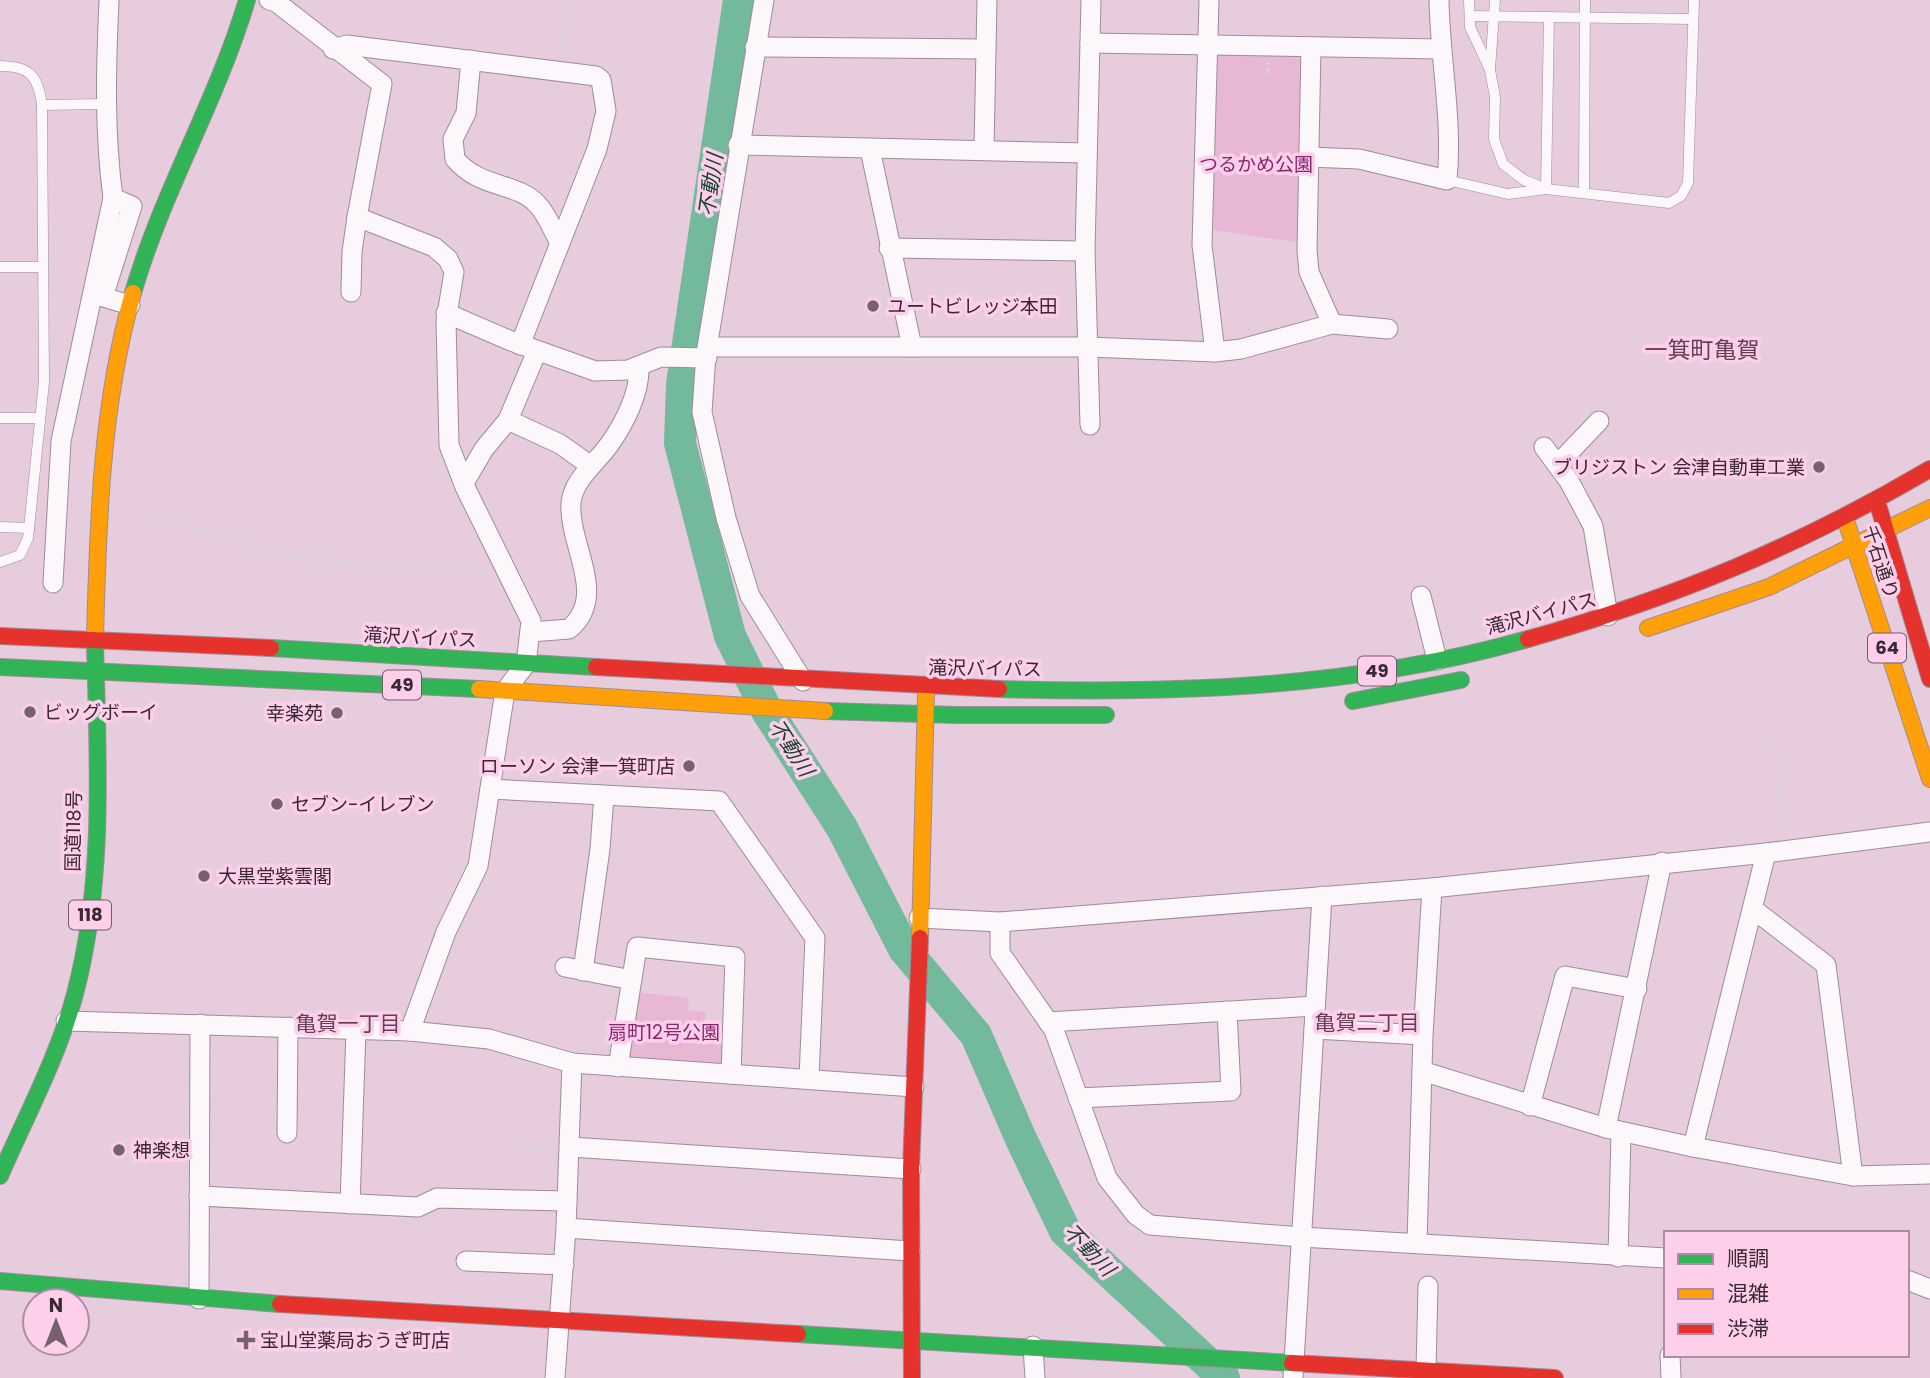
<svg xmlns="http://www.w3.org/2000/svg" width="1930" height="1378" font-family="Poppins,'Noto Sans JP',sans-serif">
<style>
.green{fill:#e8b7d5}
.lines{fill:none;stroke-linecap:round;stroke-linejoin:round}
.river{stroke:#73ba9c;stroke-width:32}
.lane-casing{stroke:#9f8c98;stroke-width:11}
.street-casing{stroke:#9f8c98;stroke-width:21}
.fast-casing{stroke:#9f8c98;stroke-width:18}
.slow-casing{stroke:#9f8c98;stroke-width:18}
.jam-casing{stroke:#9f8c98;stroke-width:18}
.path{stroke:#dad3d7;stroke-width:3.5;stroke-dasharray:5 3.5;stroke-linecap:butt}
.lane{stroke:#fbf7fa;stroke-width:10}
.street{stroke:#fbf7fa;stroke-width:19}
.fast{stroke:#30b455;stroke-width:16}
.slow{stroke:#ff9f0a;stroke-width:16}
.jam{stroke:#e5322d;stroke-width:16}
.poi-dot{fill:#76616e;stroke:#fdcfeb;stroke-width:2.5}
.labels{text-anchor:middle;stroke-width:7;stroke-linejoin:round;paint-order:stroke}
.shield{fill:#fdcfeb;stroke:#745a6a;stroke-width:2}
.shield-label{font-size:18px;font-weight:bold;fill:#3a2833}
.park-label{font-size:19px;fill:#89256d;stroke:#fdcfeb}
.poi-label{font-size:19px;fill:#3a2833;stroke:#fdcfeb;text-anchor:start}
.street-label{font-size:19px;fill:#3a2833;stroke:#fdcfeb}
.water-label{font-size:21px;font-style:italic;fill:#164430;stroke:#fdcfeb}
.neighbourhood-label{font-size:21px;fill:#653f58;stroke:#fdcfeb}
.quarter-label{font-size:23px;fill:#653f58;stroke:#fdcfeb}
</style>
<rect width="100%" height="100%" fill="#e6ccdc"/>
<g class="green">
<path d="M 1212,50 L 1307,52 L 1302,243 L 1206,229 Z"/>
<path d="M 636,992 L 689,998 L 688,1010 L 706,1012 L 704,1036 L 729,1037 L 728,1070 L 626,1062 Z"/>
</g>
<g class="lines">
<path class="river" d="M 739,0 L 682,384 L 680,443 L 730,636 L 767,711 L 842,828 L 904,949 L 976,1035 L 1021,1139 L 1065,1231 L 1224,1378"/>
<g class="lane-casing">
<g id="lane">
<path d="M 1469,0 L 1470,27 L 1490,70 L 1495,97 L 1494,139 L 1503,164 L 1524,180 L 1546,189 L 1669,203 L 1681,196 L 1688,183 L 1694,0"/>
<path d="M 1470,16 L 1693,19"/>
<path d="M 0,66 C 30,66 38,76 42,105 L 44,382 L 28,538 L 20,555 L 0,562"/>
<path d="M 1490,69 L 1495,0"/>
<path d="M 42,105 L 105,104"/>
<path d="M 1447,180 L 1508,194 L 1546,189 L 1549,17"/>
<path d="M 1584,193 L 1585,0"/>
<path d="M 0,267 L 43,267"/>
<path d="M 0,418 L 40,418"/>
<path d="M 0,527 L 29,528"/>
</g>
</g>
<g class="street-casing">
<g id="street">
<path d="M 109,0 C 106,68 104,130 113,198 L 132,206 L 103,297 L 130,305"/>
<path d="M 269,0 L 276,2 L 382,84 L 357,217 L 434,247 L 448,259 L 454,272 L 446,321 L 449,445 L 465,487 L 531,621 L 526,664 L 505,691 L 478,866 L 446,932 L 410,1031"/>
<path d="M 764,0 L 706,354 L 702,412 L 726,518 L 750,596 L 803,681"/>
<path d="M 1090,43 L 1440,49"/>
<path d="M 755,47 L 986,49"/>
<path d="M 1311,47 L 1307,250 L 1309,272 L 1332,324"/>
<path d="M 333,49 L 347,45 L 596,76 L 601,80 L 606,111 L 597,149 L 520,345"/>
<path d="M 471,60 L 466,113 L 453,139 L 455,159 C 480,189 517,182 537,204 C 547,214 553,231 560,243"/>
<path d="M 738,145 L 1086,153"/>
<path d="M 870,149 L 912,347 L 1088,347 L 1215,352 L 1202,245 L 1209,0"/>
<path d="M 984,149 L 987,0"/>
<path d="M 1308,157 L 1359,159 L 1447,180 C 1453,121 1440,60 1439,0"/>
<path d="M 889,248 L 1085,251"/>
<path d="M 351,292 L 352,252 L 357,217"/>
<path d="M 446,313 L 511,341 L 595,371 L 628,370 L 661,357 L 707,358"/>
<path d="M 707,347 L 912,347"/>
<path d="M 1215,352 L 1241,349 L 1332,324 L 1388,329"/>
<path d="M 508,420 L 560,444 L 591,466"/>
<path d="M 1090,425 L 1085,251 L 1091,0"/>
<path d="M 1544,447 L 1569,481 L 1593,526 L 1608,616"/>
<path d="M 1557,465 L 1599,421"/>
<path d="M 464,483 L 484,449 L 508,420 L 537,351"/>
<path d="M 53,583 L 61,441 L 113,198"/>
<path d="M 1421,596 L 1437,660"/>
<path d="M 531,632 L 569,629 C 609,596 568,545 571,503 C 573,480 596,463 609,445 C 624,424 640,393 639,367"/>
<path d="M 490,789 L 719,801 L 815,938 L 809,1078"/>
<path d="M 1753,909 L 1826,965 L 1853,1176"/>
<path d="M 919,918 L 1000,922 L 1432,888 L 1766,853 L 1930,832"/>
<path d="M 1000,922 L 1000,953 L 1054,1030 L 1107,1178 L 1136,1215 L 1150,1225 L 1301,1237 L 1666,1258"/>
<path d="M 565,967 L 632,980"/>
<path d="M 583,971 L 600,849 L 604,796"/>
<path d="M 66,1021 L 410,1031 L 489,1039 L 572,1063 L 914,1087"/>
<path d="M 1048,1022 L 1315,1006"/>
<path d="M 1314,1029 L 1423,1035"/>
<path d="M 618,1067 L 637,947 L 735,957 L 731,1074"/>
<path d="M 1422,1071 L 1606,1128 L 1693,1147 L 1853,1176 L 1930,1174"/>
<path d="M 1078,1098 L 1231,1091 L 1227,1011"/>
<path d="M 1530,1106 L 1565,976 L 1637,989"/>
<path d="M 1606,1128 L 1662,862"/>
<path d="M 287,1133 L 288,1027"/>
<path d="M 570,1147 L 911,1169"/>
<path d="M 1693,1147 L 1766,853"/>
<path d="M 199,1196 L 418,1207 L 437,1198 L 567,1201"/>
<path d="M 350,1204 L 356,1030"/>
<path d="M 566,1228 L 910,1251"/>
<path d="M 1417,1242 L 1423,1035 L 1432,888"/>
<path d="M 1618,1257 L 1621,1132"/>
<path d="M 466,1261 L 564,1265"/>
<path d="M 1907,1280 L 1930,1289"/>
<path d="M 199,1299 L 200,1024"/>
<path d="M 1033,1346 L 1035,1378"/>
<path d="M 1670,1355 L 1671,1378"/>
<path d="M 1426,1370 L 1428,1286"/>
<path d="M 555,1378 L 566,1228 L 572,1063"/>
<path d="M 1293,1378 L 1322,896"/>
</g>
</g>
<g class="fast-casing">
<g id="fast">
<path d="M 133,293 C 162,192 217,101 247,0"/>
<path d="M 271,648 L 596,667"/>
<path d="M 0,667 L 479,689"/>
<path d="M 999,689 C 1177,694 1356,688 1528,639"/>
<path d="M 1353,701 L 1461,680"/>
<path d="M 825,711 L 956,715 L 1106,715"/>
<path d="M 0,1176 C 26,1116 58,1057 75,994 C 105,880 98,761 95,644"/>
<path d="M 0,1281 L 280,1304"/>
<path d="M 798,1334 L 1292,1363"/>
</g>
</g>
<g class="slow-casing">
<g id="slow">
<path d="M 1847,524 L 1930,779"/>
<path d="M 1648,628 L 1769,587 L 1930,508"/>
<path d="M 95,638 C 98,521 101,406 133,293"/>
<path d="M 479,689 L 825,711"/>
<path d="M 920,938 L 926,695"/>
</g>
</g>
<g class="jam-casing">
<g id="jam">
<path d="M 1879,508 L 1930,679"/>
<path d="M 0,636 L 271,648"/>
<path d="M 1528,639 C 1674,598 1799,546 1930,469"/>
<path d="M 596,667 L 999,689"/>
<path d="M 280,1304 L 798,1334"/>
<path d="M 1292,1363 L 1555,1378"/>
<path d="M 912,1378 L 911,1169 L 920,938"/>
</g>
</g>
<g class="path">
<path d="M 561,54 L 565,0"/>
<path d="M 1268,73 L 1268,62"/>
<path d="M 147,514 L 293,557 L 379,566 L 419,563 L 489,573"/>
<path d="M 1773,746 L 1783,832"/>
<path d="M 711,1012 L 710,1025 L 716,1025"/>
<path d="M 704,1030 L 717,1031"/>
<path d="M 502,1149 L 552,1148"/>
</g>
<use href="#lane" class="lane"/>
<use href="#street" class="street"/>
<use href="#fast" class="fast"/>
<use href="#slow" class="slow"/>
<use href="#jam" class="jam"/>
</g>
<g class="poi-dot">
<circle cx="873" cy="306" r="7"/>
<circle cx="1819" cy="467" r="7"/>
<circle cx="30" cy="712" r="7"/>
<circle cx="337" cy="713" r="7"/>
<circle cx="689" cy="766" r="7"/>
<circle cx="277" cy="804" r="7"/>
<circle cx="204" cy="876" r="7"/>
<circle cx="119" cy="1150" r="7"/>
<path d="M242.5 1329.5h7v7h7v7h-7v7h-7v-7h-7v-7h7z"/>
</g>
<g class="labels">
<g class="shield">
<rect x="1868" y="633.5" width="38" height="29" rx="5"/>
<rect x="1358" y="656.5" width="38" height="29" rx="5"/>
<rect x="383" y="670.5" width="38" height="29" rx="5"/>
<rect x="69" y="900.5" width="42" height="29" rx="5"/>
</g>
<g class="shield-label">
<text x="1887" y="654">64</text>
<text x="1377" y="677">49</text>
<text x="402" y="691">49</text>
<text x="90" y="921">118</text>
</g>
<g class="park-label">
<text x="1256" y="171">つるかめ公園</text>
<text x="664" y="1039">扇町12号公園</text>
</g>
<g class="poi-label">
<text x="887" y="313">ユートビレッジ本田</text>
<text x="1805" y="474" text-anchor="end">ブリジストン 会津自動車工業</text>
<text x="44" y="719">ビッグボーイ</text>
<text x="323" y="720" text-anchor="end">幸楽苑</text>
<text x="675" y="773" text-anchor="end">ローソン 会津一箕町店</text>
<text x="291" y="811">セブン-イレブン</text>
<text x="218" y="883">大黒堂紫雲閣</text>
<text x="133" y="1157">神楽想</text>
<text x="260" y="1347">宝山堂薬局おうぎ町店</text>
</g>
<g class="street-label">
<text transform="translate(1881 562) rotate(72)" y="7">千石通り</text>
<text transform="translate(1541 613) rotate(-15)" y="7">滝沢バイパス</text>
<text transform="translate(420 637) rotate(3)" y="7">滝沢バイパス</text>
<text transform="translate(985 668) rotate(1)" y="7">滝沢バイパス</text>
<text transform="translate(73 831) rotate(-89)" y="7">国道118号</text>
</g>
<g class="water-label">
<text transform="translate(711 185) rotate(-82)" y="7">不動川</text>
<text transform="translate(791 748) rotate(57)" y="7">不動川</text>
<text transform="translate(1089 1250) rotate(46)" y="7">不動川</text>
</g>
<g class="neighbourhood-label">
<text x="1367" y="1030">亀賀二丁目</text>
<text x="348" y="1031">亀賀一丁目</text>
</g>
<g class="quarter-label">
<text x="1702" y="358">一箕町亀賀</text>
</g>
</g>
<rect x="1664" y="1231" width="245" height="126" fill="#fdcfeb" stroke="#af8ca1" stroke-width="2"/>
<rect x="1678" y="1254" width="35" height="10" fill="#30b455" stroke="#af8ca1" stroke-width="2"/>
<text x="1727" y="1266" font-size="21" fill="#3a2833">順調</text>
<rect x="1678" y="1289" width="35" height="10" fill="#ff9f0a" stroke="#af8ca1" stroke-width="2"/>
<text x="1727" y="1301" font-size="21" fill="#3a2833">混雑</text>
<rect x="1678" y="1324" width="35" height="10" fill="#e5322d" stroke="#af8ca1" stroke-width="2"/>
<text x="1727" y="1336" font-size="21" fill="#3a2833">渋滞</text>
<g transform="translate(56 1322)"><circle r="33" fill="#fdcfeb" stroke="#af8ca1" stroke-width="2"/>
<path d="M0-5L12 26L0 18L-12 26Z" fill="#76616e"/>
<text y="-10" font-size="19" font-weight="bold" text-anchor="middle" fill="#3a2833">N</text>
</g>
</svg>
